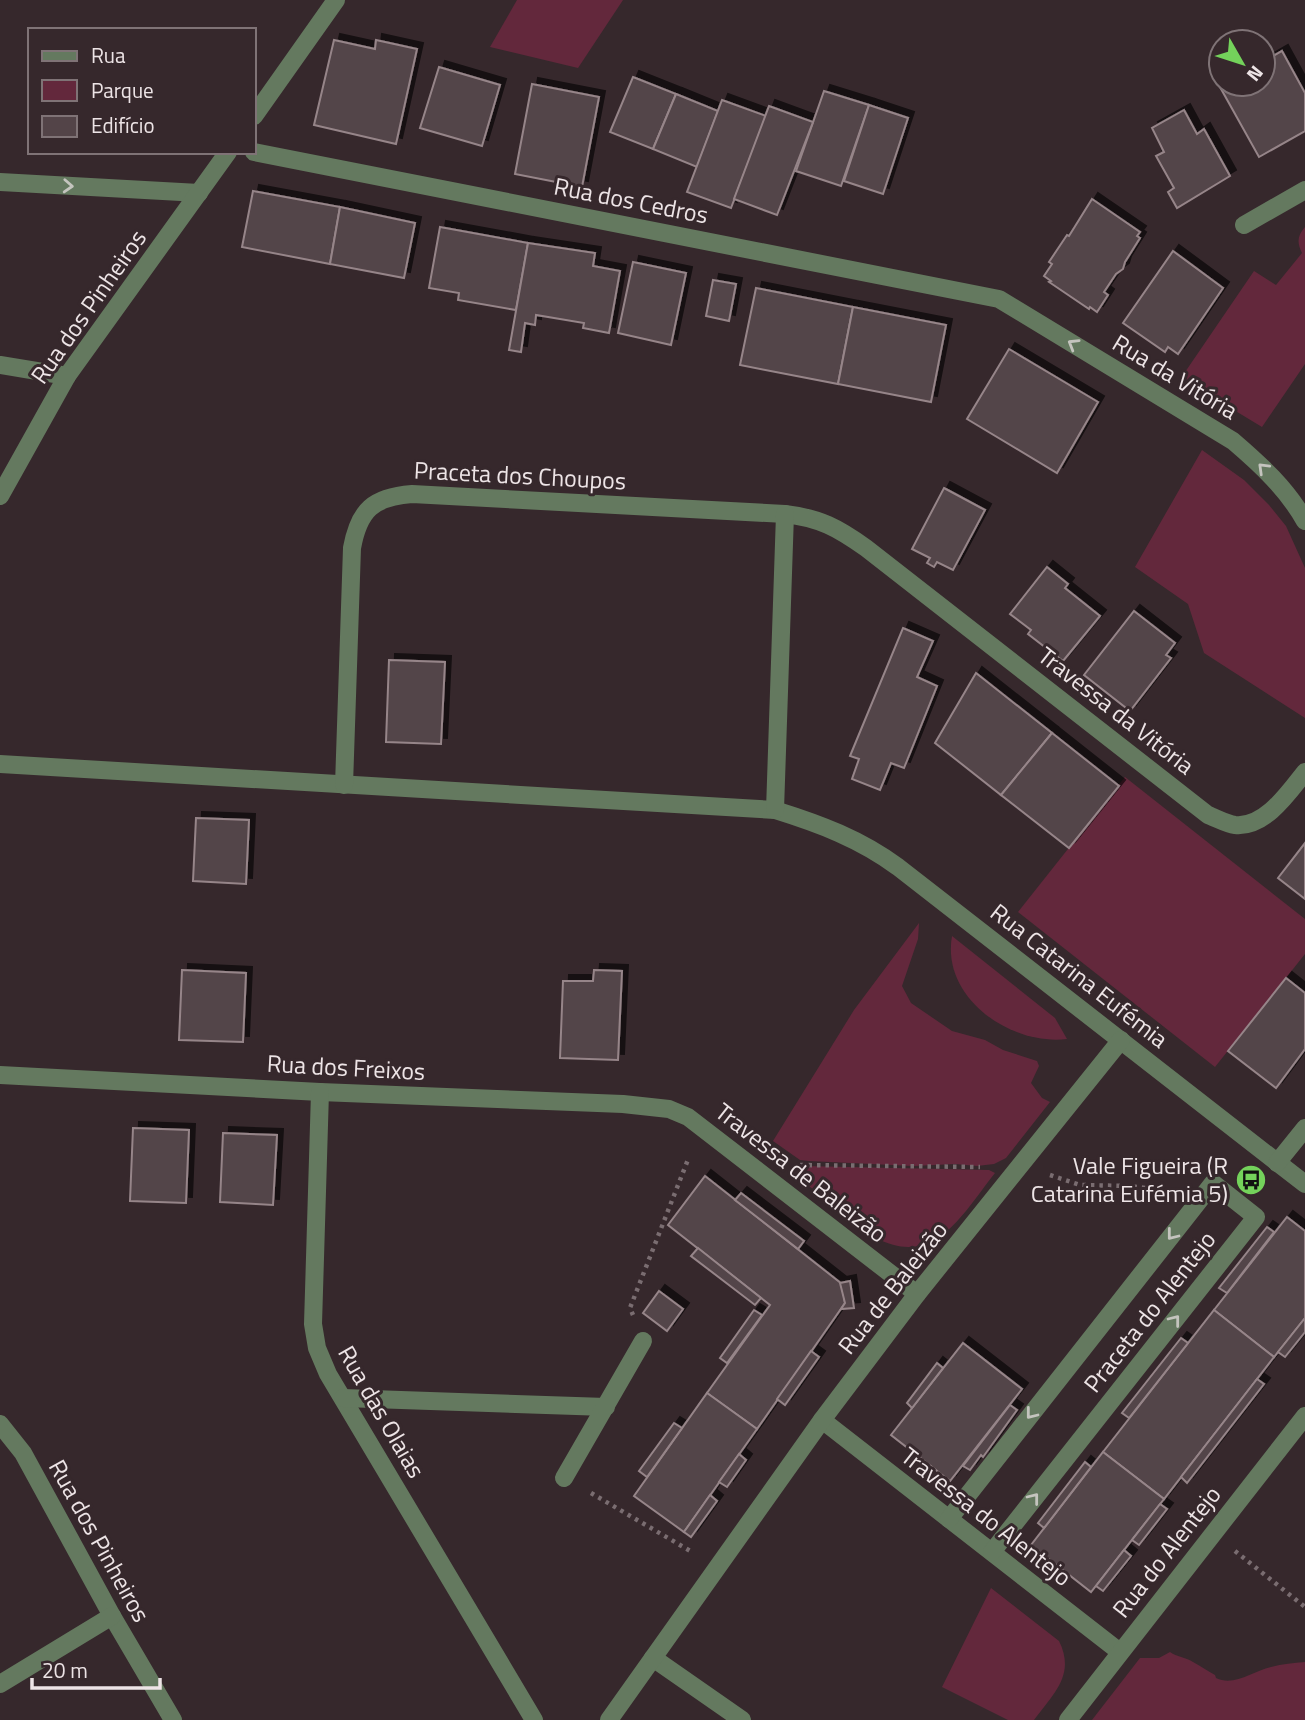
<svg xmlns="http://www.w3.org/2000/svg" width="1305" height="1720" font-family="'Titillium Web',sans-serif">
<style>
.green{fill:#63283c}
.building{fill:#534448;stroke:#968589;stroke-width:2;filter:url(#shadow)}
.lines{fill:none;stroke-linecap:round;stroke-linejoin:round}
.path{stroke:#7a6d71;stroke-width:4.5;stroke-dasharray:3.5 5;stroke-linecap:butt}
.minor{stroke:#64795f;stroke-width:18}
.oneway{stroke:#c4c4be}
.labels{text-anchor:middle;stroke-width:6;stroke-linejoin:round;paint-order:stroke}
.street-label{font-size:24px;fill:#ede4e6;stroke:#36282c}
.poi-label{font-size:24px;fill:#ede4e6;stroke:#36282c;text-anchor:end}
</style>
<defs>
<filter id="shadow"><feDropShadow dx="6" dy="-6" stdDeviation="0" flood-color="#0009"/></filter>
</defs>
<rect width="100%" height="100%" fill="#36282c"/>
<g class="green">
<path d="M 517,0 L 623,0 L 578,68 L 490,47 Z"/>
<path d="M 1305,227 L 1305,364 L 1262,427 L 1181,378 L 1254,271 L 1276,285 L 1302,253 C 1297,243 1297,236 1305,227 Z"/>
<path d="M 1202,450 L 1244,480 L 1269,505 L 1286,526 L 1305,568 L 1305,718 L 1204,653 L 1188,604 L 1135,567 Z"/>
<path d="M 1125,777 L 1305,919 L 1305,954 L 1215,1067 L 1018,912 Z"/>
<path d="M 919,923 L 918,939 L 902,986 L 911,1003 L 952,1031 L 985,1040 L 1003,1050 L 1037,1061 L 1039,1066 L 1031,1083 L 1042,1098 L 1050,1102 L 1006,1158 L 994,1164 L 977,1166 L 955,1164 L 913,1166 L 809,1161 L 800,1160 L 773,1141 L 854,1010 Z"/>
<path d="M 952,936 L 1055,1018 L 1067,1039 C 1011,1046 941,998 952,936 Z"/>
<path d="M 803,1166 L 989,1170 L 995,1173 C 963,1213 935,1269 876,1238 L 792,1173 Z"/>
<path d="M 991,1588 L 1059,1641 C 1076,1675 1053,1694 1034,1720 L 1008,1720 L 942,1687 Z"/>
<path d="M 1170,1652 C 1177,1657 1185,1657 1193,1662 C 1201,1666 1207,1671 1215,1675 L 1216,1678 C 1234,1687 1253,1671 1271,1667 C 1282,1664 1294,1663 1305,1662 L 1305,1720 L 1092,1720 L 1140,1658 L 1159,1658 Z"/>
</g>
<g class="building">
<path d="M 334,40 L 375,49 L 376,40 L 417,49 L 396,144 L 314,125 Z"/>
<path d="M 1282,51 L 1305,93 L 1305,131 L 1259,157 L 1220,87 L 1225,84 L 1263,84 L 1263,62 Z"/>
<path d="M 439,67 L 500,85 L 482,146 L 420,128 Z"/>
<path d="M 633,77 L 676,94 L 653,149 L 610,132 Z"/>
<path d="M 532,84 L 599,97 L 582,187 L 515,174 Z"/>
<path d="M 824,91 L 869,105 L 841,186 L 796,171 Z"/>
<path d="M 676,94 L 718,111 L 697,167 L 653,149 Z"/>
<path d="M 722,100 L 766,116 L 731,208 L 687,192 Z"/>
<path d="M 869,105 L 908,118 L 883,194 L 844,181 Z"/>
<path d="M 769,106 L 813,122 L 777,215 L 734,199 Z"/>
<path d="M 1184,110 L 1197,134 L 1204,129 L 1230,176 L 1177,208 L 1168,192 L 1174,188 L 1156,156 L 1164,152 L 1152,128 Z"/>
<path d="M 253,191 L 340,207 L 330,264 L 242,247 Z"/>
<path d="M 1092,199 L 1140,232 L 1137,236 L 1140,238 L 1125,262 L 1123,269 L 1116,274 L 1104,292 L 1108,295 L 1097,312 L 1090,307 L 1089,309 L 1049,282 L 1051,281 L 1044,276 L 1052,264 L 1049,262 L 1067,235 L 1069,236 Z"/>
<path d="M 340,207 L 415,223 L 404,278 L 330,264 Z"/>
<path d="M 440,227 L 528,243 L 516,310 L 458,300 L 459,293 L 429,288 Z"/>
<path d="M 528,243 L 595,253 L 593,266 L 620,271 L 609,333 L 583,328 L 584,323 L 536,315 L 535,325 L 525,323 L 521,352 L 509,350 Z"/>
<path d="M 1173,251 L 1223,288 L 1178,354 L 1168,347 L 1165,352 L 1123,323 Z"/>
<path d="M 633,262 L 686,273 L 671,345 L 618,333 Z"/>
<path d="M 713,280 L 736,284 L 729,321 L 706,316 Z"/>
<path d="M 756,288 L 853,307 L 838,384 L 740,365 Z"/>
<path d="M 853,307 L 946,325 L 931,402 L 838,384 Z"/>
<path d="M 1009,349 L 1098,402 L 1057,473 L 967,419 Z"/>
<path d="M 944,488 L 985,510 L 953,570 L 937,562 L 934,567 L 927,563 L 930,558 L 912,549 Z"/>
<path d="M 1047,567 L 1068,584 L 1065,588 L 1100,616 L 1063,661 L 1028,634 L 1031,630 L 1010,614 Z"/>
<path d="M 1134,611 L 1175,643 L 1166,655 L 1171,658 L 1130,711 L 1084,675 Z"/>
<path d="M 903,628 L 933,641 L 917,677 L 937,686 L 904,768 L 891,763 L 880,790 L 852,779 L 859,759 L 850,756 Z"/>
<path d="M 389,660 L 445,662 L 441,744 L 386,742 Z"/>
<path d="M 976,673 L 1052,733 L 1001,795 L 935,743 Z"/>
<path d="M 1052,733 L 1119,786 L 1069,848 L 1001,795 Z"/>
<path d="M 196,818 L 249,820 L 246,884 L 193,881 Z"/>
<path d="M 1305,843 L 1305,899 L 1278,878 Z"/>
<path d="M 182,970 L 246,973 L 243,1042 L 179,1040 Z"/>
<path d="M 594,970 L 622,971 L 618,1060 L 560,1058 L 563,981 L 593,981 Z"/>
<path d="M 1286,978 L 1305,993 L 1305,1049 L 1276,1088 L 1228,1051 Z"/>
<path d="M 133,1128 L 189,1130 L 186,1203 L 130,1201 Z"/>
<path d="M 223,1133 L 277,1135 L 273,1205 L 220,1202 Z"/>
<path d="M 705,1176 L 842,1284 L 845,1303 L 757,1429 L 707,1393 L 770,1305 L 668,1225 Z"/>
<path d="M 741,1193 L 804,1241 L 798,1249 L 735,1200 Z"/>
<path d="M 1287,1217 L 1305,1231 L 1305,1318 L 1274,1357 L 1214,1310 Z"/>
<path d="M 1267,1227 L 1274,1232 L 1227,1293 L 1219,1288 Z"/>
<path d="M 698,1248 L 761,1298 L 755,1305 L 691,1256 Z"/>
<path d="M 850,1281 L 854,1308 L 841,1309 L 845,1303 L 840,1283 Z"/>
<path d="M 659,1291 L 683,1309 L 667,1331 L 643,1313 Z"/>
<path d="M 754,1310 L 762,1315 L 727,1363 L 720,1358 Z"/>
<path d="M 1214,1310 L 1274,1357 L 1164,1499 L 1103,1452 Z"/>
<path d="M 1305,1318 L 1305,1332 L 1285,1357 L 1278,1352 Z"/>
<path d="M 1181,1338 L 1188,1343 L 1129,1418 L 1122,1413 Z"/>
<path d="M 963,1343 L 1022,1389 L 950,1481 L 891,1435 Z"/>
<path d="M 811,1351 L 819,1357 L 785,1405 L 777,1399 Z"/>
<path d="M 937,1363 L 943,1368 L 912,1408 L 907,1403 Z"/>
<path d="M 1257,1379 L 1264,1384 L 1187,1483 L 1181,1477 Z"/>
<path d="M 707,1393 L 757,1429 L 684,1532 L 634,1496 Z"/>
<path d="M 1010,1405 L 1017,1410 L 983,1457 L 981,1455 L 970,1470 L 963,1466 Z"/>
<path d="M 674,1423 L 682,1428 L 647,1477 L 639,1471 Z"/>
<path d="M 1103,1452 L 1164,1499 L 1091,1592 L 1031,1545 Z"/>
<path d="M 739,1454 L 746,1460 L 727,1487 L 719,1482 Z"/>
<path d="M 1085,1462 L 1091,1467 L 1044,1528 L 1038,1523 Z"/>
<path d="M 710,1495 L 717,1501 L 691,1537 L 684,1532 Z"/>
<path d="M 1160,1504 L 1167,1509 L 1139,1545 L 1132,1540 Z"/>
<path d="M 1124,1550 L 1131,1556 L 1103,1591 L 1096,1586 Z"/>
</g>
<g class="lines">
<g class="path">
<path d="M 800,1165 L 980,1167"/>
<path d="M 1050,1175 L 1080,1185 L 1130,1186 L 1169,1191"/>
<path d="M 633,1315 L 630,1308 L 689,1157"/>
<path d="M 591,1493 L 692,1552"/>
<path d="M 1235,1551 L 1305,1607"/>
</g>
<g class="minor">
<path d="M 254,116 L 336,0"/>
<path d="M 254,152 L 999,299 L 1233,441 C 1261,465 1287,489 1305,521"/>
<path d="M 0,182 L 199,193"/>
<path d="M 1244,225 L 1305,190"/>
<path d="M 0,365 L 67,376"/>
<path d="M 0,496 L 67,376 L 228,152"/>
<path d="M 0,764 L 775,810 C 820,824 860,839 898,867 L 1305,1184"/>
<path d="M 344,785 L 352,548 C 359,510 373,497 412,494 L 785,514 C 820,518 838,528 866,548 L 1208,815 C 1216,818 1227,824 1235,825 C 1265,828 1289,792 1305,772"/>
<path d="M 775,810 L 785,514"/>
<path d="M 0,1075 L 320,1092 L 623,1104 L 669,1109 L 688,1117 L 917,1294"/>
<path d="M 320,1092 L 313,1324 L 317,1348 L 328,1374 L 534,1720"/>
<path d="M 1277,1163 L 1305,1128"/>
<path d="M 343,1398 L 606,1407"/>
<path d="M 822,1420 L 1120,1652"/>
<path d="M 0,1424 L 23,1453 L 112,1616 L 173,1720"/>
<path d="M 564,1478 L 643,1341"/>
<path d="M 949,1519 L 1213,1183 L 1256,1217 L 992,1552"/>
<path d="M 653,1658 L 742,1720"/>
<path d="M 0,1684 L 112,1616"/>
<path d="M 609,1720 L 822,1420 L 917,1294 L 1121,1040"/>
<path d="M 1068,1720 L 1305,1416"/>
</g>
</g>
<defs><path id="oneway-chevron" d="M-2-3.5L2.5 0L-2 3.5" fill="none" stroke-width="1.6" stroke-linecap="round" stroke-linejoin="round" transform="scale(1.75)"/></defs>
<g class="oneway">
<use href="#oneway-chevron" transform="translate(68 186) rotate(3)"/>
<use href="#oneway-chevron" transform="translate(1073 344) rotate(-149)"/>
<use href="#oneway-chevron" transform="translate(1263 468) rotate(-136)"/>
<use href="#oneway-chevron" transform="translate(1172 1235) rotate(128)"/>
<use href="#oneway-chevron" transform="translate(1175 1320) rotate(-52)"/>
<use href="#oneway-chevron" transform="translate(1031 1414) rotate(128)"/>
<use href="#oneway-chevron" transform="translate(1034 1498) rotate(-52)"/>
</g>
<defs>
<g id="bus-disc" transform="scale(1.575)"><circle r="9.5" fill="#74d25b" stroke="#36282c"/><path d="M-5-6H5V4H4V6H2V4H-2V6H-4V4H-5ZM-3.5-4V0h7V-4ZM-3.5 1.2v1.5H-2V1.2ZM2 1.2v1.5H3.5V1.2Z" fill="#111"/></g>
</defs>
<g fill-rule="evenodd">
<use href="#bus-disc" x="1251" y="1180"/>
</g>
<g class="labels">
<g class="street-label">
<text transform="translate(631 201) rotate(11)" y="8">Rua dos Cedros</text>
<text transform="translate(89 307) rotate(-55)" y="8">Rua dos Pinheiros</text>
<text transform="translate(1175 377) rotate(31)" y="8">Rua da Vitória</text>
<text transform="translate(520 476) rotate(3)" y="8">Praceta dos Choupos</text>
<text transform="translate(1116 711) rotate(38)" y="8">Travessa da Vitória</text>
<text transform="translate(1079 976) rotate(38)" y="8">Rua Catarina Eufémia</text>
<text transform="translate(346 1068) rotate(3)" y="8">Rua dos Freixos</text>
<text transform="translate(801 1173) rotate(38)" y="8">Travessa de Baleizão</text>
<text transform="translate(893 1288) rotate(-52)" y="8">Rua de Baleizão</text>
<text transform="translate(1150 1312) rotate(-52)" y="8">Praceta do Alentejo</text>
<text transform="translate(381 1412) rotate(60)" y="8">Rua das Olaias</text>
<text transform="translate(986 1517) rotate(38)" y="8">Travessa do Alentejo</text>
<text transform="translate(99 1541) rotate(61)" y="8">Rua dos Pinheiros</text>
<text transform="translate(1167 1552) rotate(-52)" y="8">Rua do Alentejo</text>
</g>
<g class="poi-label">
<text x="1228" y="1174">Vale Figueira (R<tspan x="1228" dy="28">Catarina Eufémia 5)</tspan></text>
</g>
</g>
<rect x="28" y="28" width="228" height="126" fill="#36282c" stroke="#7f7376" stroke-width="2"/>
<rect x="42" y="51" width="35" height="10" fill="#64795f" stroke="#7f7376" stroke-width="2"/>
<text x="91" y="63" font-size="21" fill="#ede4e6">Rua</text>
<rect x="42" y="80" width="35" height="21" fill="#63283c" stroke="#7f7376" stroke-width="2"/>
<text x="91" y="98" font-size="21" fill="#ede4e6">Parque</text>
<rect x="42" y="116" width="35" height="21" fill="#534448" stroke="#7f7376" stroke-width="2"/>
<text x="91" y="133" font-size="21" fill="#ede4e6">Edifício</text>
<g transform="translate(1242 63) rotate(129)"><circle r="33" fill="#36282c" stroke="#7f7376" stroke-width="2"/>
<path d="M0-5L12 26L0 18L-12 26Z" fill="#74d25b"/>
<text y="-10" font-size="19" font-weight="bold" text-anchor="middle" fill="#ede4e6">N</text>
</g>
<path d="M32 1678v10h128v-10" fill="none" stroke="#ede4e6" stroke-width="3.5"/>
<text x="42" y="1678" font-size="21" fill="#ede4e6" stroke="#36282c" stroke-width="5" paint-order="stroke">20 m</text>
</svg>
